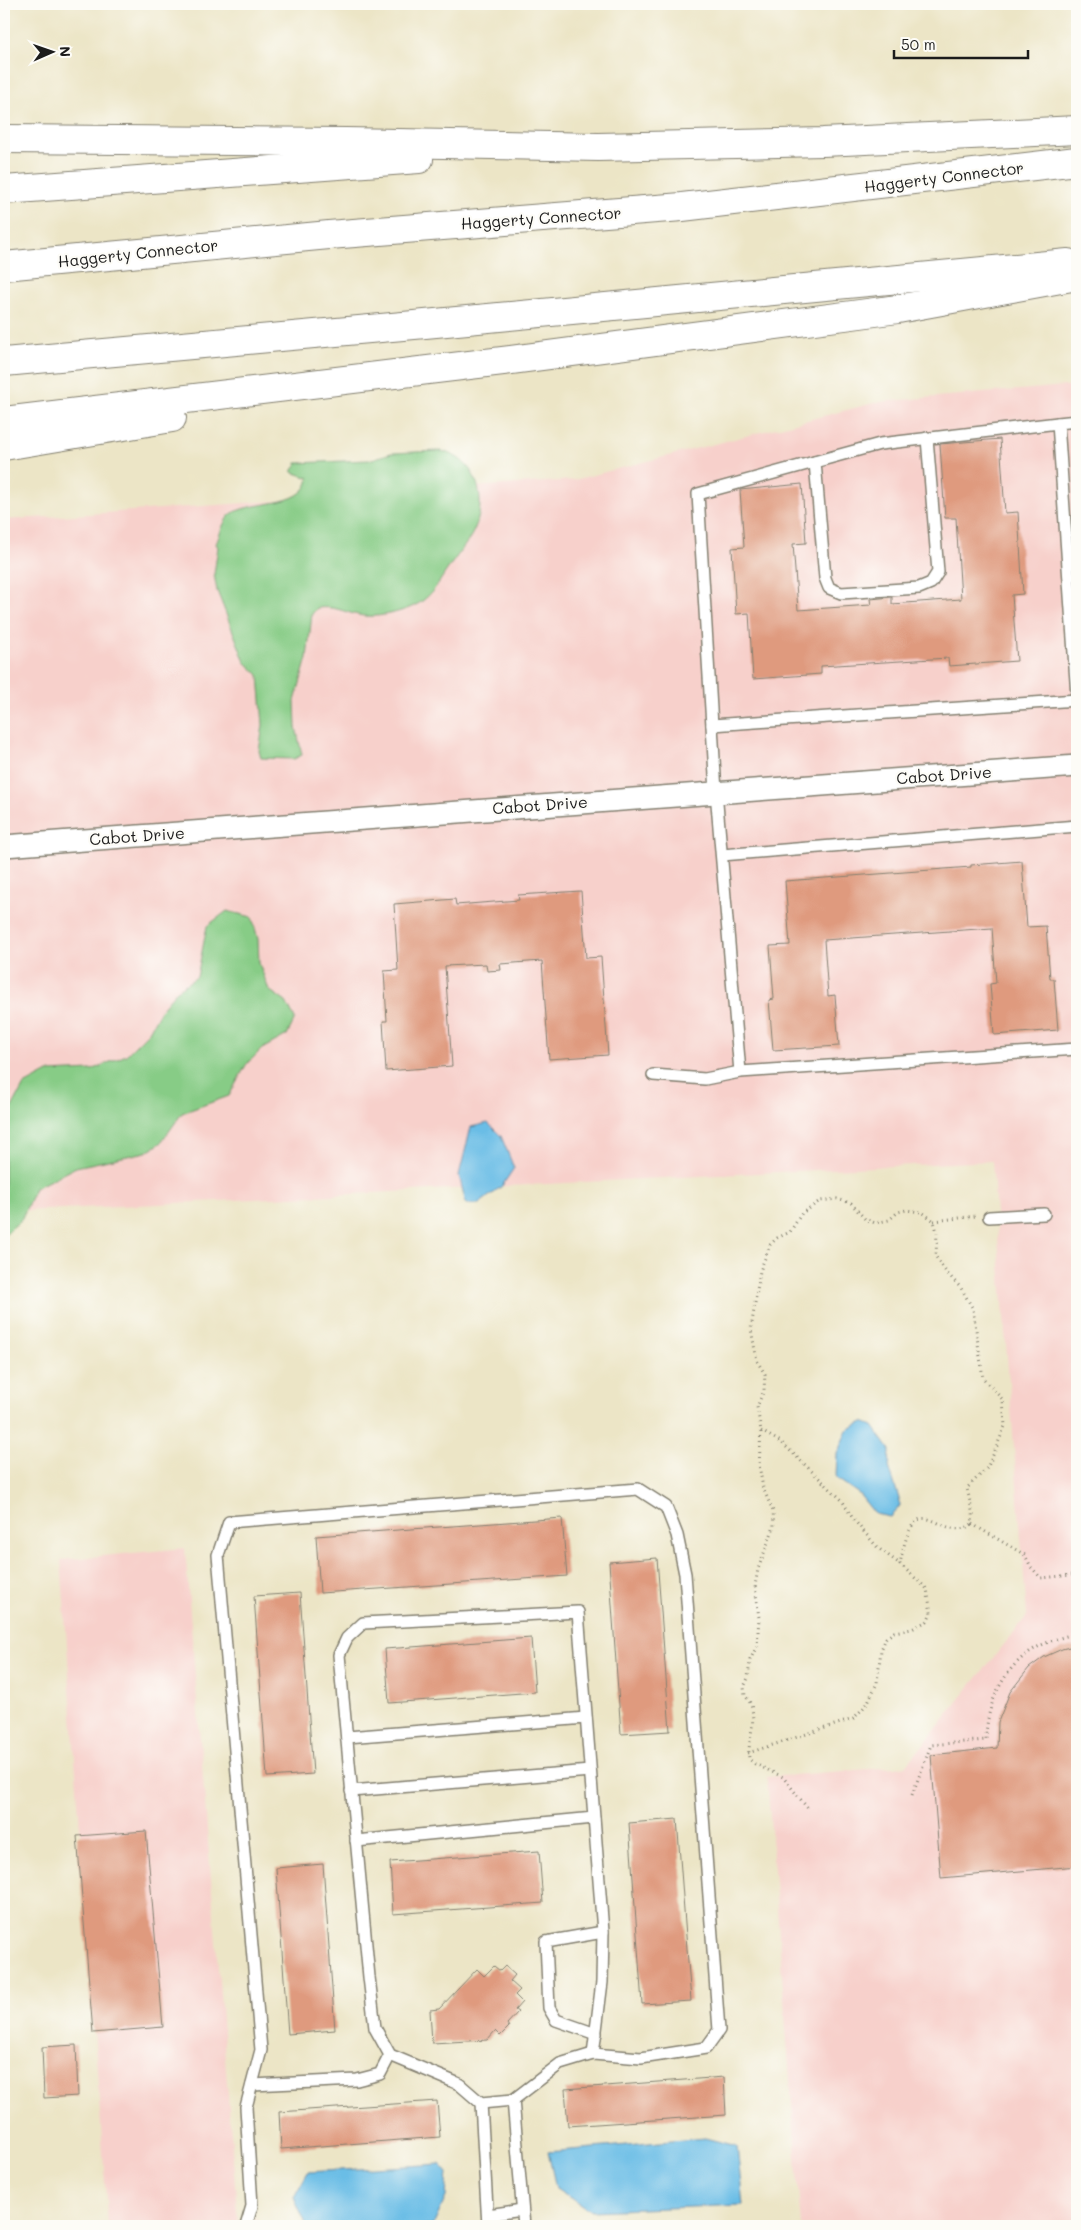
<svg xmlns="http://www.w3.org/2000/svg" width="1081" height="2230" font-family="Mali,sans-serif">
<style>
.built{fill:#f7d0cb}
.green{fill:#87cc86;stroke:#527451}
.water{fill:#6bbde6;stroke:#446c81}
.building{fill:#df9a7e}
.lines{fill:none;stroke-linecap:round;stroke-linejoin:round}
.lane-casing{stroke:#848071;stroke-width:14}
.street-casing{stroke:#848071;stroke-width:24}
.highway-casing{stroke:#848071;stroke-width:30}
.path{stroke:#848071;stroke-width:3;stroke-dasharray:1 4;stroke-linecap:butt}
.lane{stroke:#fff;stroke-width:11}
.street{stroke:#fff;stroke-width:21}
.highway{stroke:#fff;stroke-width:28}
.labels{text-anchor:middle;stroke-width:4.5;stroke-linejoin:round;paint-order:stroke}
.street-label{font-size:16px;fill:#1c1c1c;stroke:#fdfcf7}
</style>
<rect width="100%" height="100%" fill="#fdfcf7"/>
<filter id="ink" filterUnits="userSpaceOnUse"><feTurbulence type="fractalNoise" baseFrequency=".02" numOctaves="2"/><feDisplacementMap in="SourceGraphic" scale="10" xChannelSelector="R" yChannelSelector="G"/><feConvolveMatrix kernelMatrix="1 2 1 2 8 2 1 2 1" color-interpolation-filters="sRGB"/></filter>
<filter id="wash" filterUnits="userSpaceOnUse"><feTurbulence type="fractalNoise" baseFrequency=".0096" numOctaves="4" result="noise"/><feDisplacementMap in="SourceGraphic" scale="20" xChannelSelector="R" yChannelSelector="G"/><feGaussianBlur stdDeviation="1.12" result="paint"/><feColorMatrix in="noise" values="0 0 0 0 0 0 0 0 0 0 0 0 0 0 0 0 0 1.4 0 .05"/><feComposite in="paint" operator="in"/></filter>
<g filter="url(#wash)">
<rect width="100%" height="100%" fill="#ece5c6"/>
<g class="built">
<path d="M 1077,385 L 1077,2226 L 801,2226 L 767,1777 L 906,1766 L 1027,1616 L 992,1161 L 4,1212 L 4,520 L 574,480 L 878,402 Z"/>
<path d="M 185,1548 L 238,2222 L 257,2218 L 258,2226 L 108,2226 L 61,1560 Z"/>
</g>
<g class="green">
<path d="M 440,451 C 479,458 490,504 471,536 C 463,549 453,561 445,573 C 437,586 429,599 414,606 C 399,613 374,619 358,615 C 341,611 335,606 317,608 L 312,614 L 307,658 L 295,701 L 296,727 L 302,755 L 294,759 L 261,758 L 259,751 L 263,725 L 259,675 L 245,662 L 217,591 L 214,574 L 218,547 L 216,544 C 220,535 222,524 229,516 C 246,499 305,510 309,478 L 292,472 L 297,463 L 369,460 L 391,453 Z"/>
<path d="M 227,911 L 252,917 L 258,939 L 259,963 L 269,990 L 286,1002 L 295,1019 L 287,1035 L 262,1049 L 246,1065 L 229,1096 L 182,1113 L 161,1143 L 146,1152 L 76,1167 L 35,1188 L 21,1220 L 4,1235 L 4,1122 L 24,1085 L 48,1072 L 92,1070 L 126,1055 L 148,1033 L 162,1008 L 178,989 L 197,977 L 207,926 Z"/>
</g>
<g class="water">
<path d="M 488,1123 L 501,1136 L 514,1168 L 502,1186 L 479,1204 L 466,1204 L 459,1175 L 471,1127 Z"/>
<path d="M 863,1422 L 873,1426 L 890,1450 L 889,1467 L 901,1505 L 890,1517 L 875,1514 L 859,1494 L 836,1478 L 837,1454 L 847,1430 Z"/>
<path d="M 705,2138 L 737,2146 L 743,2205 L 591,2211 L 556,2188 L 548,2152 Z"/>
<path d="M 440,2164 L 448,2173 L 446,2197 L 433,2226 L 307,2226 L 294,2197 L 308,2172 Z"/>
</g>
<g id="blocks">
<g class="building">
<path d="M 1000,439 L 1005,513 L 1018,512 L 1023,594 L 1012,595 L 1017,661 L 949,666 L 948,658 L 821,666 L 821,674 L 753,679 L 749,613 L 736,614 L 732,548 L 744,547 L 740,490 L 802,484 L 806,543 L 793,544 L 798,610 L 871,605 L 870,599 L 892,597 L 892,604 L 961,599 L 956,518 L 945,518 L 940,444 Z"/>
<path d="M 1022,861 L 1027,927 L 1046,926 L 1050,979 L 1054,979 L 1058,1030 L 994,1035 L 990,984 L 996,983 L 992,928 L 824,940 L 828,996 L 835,995 L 839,1046 L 773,1050 L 769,1000 L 774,999 L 770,946 L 790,945 L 785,881 L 971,867 L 971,865 Z"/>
<path d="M 581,891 L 586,958 L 601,957 L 608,1055 L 549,1059 L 542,961 L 500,964 L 501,970 L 487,971 L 486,964 L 445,966 L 452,1066 L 386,1071 L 383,1021 L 387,1021 L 384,971 L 398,970 L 394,904 L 455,899 L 456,905 L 519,900 L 518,895 Z"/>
<path d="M 562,1518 L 567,1576 L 320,1593 L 316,1536 Z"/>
<path d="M 657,1558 L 670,1731 L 621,1734 L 609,1562 Z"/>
<path d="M 300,1593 L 313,1774 L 267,1777 L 254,1596 Z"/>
<path d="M 531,1638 L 535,1692 L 389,1703 L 385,1649 Z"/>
<path d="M 1077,1645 L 1077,1866 L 941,1878 L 931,1755 L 997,1748 L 998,1722 L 1010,1692 L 1029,1668 L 1044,1657 L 1062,1649 Z"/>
<path d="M 677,1819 L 691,2001 L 642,2004 L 629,1823 Z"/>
<path d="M 146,1831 L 163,2027 L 93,2033 L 77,1836 Z"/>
<path d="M 539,1851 L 543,1903 L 393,1914 L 390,1862 Z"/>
<path d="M 323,1864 L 335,2030 L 288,2034 L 276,1868 Z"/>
<path d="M 494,1966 L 500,1971 L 505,1966 L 515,1975 L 510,1981 L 520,1990 L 515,1995 L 522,2002 L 515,2010 L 518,2012 L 507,2024 L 509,2027 L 500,2036 L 495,2031 L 487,2040 L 432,2043 L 430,2010 L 439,2009 L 477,1969 L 484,1976 Z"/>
<path d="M 76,2045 L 78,2096 L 44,2098 L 42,2047 Z"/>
<path d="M 724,2077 L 726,2115 L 568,2126 L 565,2089 Z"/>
<path d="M 437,2101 L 440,2137 L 281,2149 L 279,2112 Z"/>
</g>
</g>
</g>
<g filter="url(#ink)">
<use href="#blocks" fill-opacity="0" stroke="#848071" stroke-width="1"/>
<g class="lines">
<g class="lane-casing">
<g id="lane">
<path d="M 1077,421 L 1058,423 L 1077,696"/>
<path d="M 1058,423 L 880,444 L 698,494 L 716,792 L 740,1072 L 1077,1049"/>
<path d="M 815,462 L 825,578 L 829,588 L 841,593 L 919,588 L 931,583 L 938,572 L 927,438"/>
<path d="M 712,725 L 1077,700"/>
<path d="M 722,855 L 1077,826"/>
<path d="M 653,1075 L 705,1079 L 740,1072"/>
<path d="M 989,1217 L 1044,1214"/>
<path d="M 347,1737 L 586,1718"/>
<path d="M 351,1791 L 590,1771"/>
<path d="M 356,1841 L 594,1818"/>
<path d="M 596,2034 L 556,2020 L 549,2008 L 546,1942 L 603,1932"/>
<path d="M 252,2085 L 357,2080 L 380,2074 L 390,2055"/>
<path d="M 513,2100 L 524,2226"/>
<path d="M 488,2215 L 522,2210"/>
<path d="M 246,2226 L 252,2206 L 246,2107 L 261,2050 L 218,1555 L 229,1522 L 638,1489 L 666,1507 L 677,1535 L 685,1574 L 719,2030 L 706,2048 L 641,2058 L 593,2054 L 560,2064 L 513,2100 L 481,2103"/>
<path d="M 488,2226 L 481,2103 L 459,2084 L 390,2055 L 375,2028 L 369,1977 L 339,1655 L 347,1638 L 363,1623 L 578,1612 L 603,1932 L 602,1982 L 593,2054"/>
</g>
</g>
<g class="street-casing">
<path id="street" d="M 4,846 L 1077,766"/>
</g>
<g class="highway-casing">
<g id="highway">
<path d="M 4,139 L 346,142 L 598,147 L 823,142 L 1077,130"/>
<path d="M 4,190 L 419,159"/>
<path d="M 4,266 L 329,235 L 682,207 L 1077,161"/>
<path d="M 4,362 L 425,324 L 1068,263"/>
<path d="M 4,421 L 511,360 L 898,309 L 1077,276"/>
<path d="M 4,446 L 172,418"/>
</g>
</g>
<g class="path">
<path d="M 934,1221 L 976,1216"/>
<path d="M 761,1431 L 781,1442 L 842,1500 L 853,1519 L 878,1548 L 900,1564"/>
<path d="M 972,1524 L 1025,1555 L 1031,1567 L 1041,1578 L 1072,1575"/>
<path d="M 748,1753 L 853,1719 L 867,1704 L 877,1683 L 881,1650 L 886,1638 L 894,1632 L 912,1629 L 927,1621 L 931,1613 L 927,1589 L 900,1564 C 916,1476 941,1547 972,1524 L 973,1515 L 967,1488 L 987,1468 L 994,1453 L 1005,1426 L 1003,1400 L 983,1378 L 973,1309 L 961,1288 L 946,1272 L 936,1257 L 937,1232 L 934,1221 L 922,1212 L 906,1210 L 898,1212 L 889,1220 L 875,1223 L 865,1219 L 851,1203 L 837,1199 L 820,1201 L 802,1213 L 790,1232 L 777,1238 L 770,1245 L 760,1271 L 751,1329 L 757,1361 L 765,1374 L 764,1390 L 757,1407 L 761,1431 L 759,1465 L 763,1488 L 773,1511 L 774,1527 L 758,1569 L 755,1586 L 759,1618 L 757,1646 L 750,1660 L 748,1678 L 744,1687 L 745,1696 C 761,1711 747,1739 749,1759 L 755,1764 L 783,1777 L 809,1810"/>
<path d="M 912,1795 L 931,1745 L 986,1740 C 986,1704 1004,1666 1036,1648 C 1048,1641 1063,1637 1077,1633 L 1076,1626"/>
</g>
<use href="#lane" class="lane"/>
<use href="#street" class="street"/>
<use href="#highway" class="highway"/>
</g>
</g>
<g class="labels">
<g class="street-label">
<text transform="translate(944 177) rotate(-7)" y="6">Haggerty Connector</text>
<text transform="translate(541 218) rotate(-4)" y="6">Haggerty Connector</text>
<text transform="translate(138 253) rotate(-6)" y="6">Haggerty Connector</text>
<text transform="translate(944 775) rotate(-4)" y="6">Cabot Drive</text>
<text transform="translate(540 805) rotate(-4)" y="6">Cabot Drive</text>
<text transform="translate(137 836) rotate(-4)" y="6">Cabot Drive</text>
</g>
</g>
<rect width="1081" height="2230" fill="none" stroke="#fdfcf7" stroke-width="20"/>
<g transform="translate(52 52) rotate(88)" stroke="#fdfcf7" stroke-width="4" paint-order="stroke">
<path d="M0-4L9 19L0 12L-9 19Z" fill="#1c1c1c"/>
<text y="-8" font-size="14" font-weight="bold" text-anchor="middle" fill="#1c1c1c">N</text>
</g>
<path d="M894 50v8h134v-8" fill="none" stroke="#1c1c1c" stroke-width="2.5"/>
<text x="901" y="50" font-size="15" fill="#1c1c1c" stroke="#fdfcf7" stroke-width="4" paint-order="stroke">50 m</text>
</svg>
